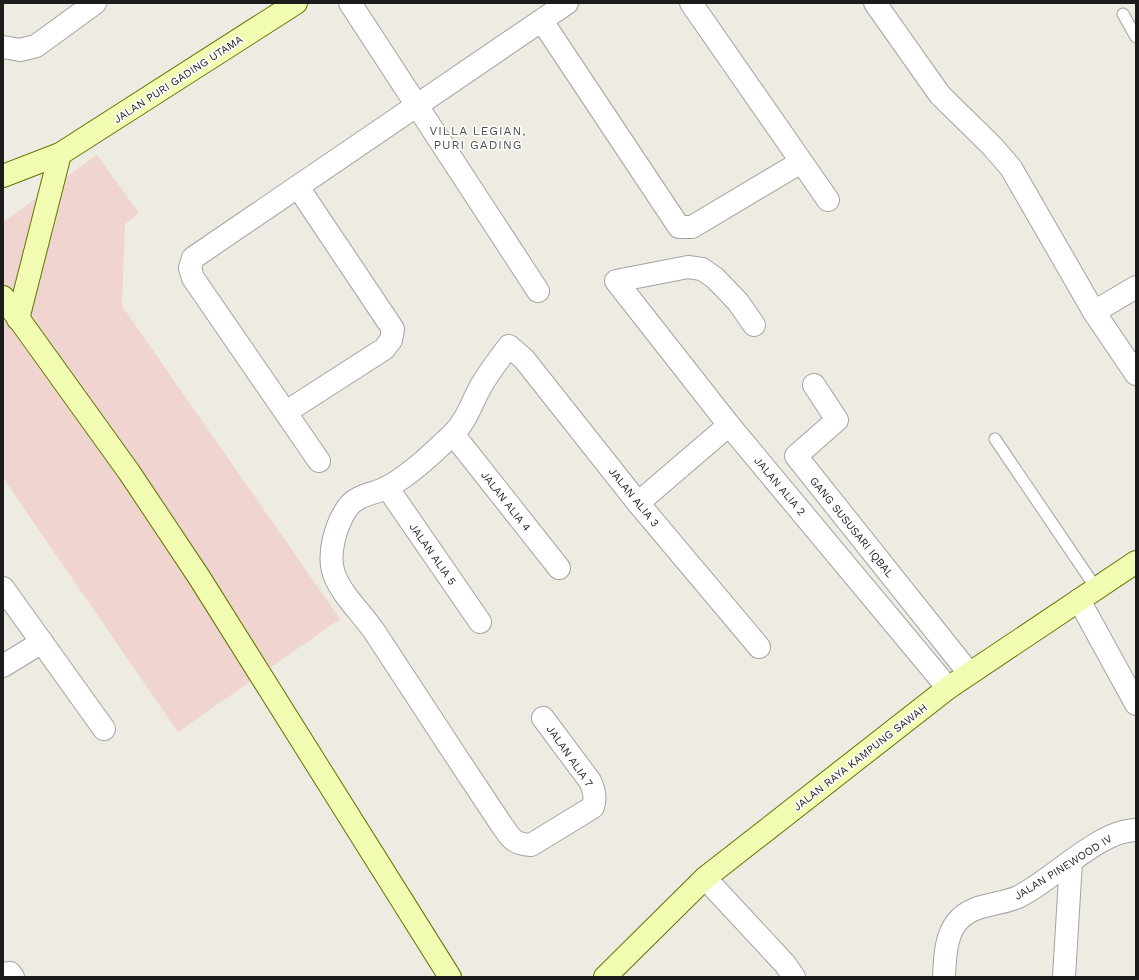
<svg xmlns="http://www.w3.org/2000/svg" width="1139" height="980" font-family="'Work Sans',sans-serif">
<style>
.commercial{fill:#f0d4d0}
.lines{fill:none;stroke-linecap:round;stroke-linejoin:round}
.lane-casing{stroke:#a3a3a3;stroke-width:13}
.street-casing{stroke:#a3a3a3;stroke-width:24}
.secondary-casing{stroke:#607601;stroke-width:24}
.lane{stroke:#fff;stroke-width:11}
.street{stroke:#fff;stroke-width:22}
.secondary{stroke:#f2fbb2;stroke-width:22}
.labels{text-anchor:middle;stroke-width:3;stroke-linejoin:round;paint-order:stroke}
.street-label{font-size:11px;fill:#1c1c1c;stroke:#fff}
.neighbourhood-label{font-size:12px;letter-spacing:1px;fill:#4f4f4f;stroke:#fff}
</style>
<rect width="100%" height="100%" fill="#eeebe2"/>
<path class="commercial" d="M 97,155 L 139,213 L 125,224 L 122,306 L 340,619 L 178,732 L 3,478 L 3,222 Z"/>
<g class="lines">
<g class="lane-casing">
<g id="lane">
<path d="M 1123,14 L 1136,37"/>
<path d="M 995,439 L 1096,588"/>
</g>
</g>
<g class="street-casing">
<g id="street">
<path d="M 350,3 L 538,291"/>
<path d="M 691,3 L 828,200"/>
<path d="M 875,3 L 940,95 L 992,146 L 1011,168 L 1094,312 L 1136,374"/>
<path d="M 542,21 L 679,227 L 692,227 L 801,162"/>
<path d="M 3,47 L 20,50 L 36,46 L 95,3"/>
<path d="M 1094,312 L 1136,287"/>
<path d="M 754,325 L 738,302 L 715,278 L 702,269 L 688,267 L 616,281 L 729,425 L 948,688"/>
<path d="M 814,385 L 837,420 L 796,456 L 969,673"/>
<path d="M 286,412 L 384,349 L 391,340 L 393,329 L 298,187"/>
<path d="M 453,434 L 559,568"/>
<path d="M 319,461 L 193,278 L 190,268 L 193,258 L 567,3"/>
<path d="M 387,487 L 480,622"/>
<path d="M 638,503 L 729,425"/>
<path d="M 3,588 L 104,729"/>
<path d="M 1079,600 L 1136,704"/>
<path d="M 3,666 L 42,642"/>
<path d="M 543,718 L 590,781 C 594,790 596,797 593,807 L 531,845 C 513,844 511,838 501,824 C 459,761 417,697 376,634 C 363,614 342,596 334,574 C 327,554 336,524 348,507 C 358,494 375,494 388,487 C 411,474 432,454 452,435 C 466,422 472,402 481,386 C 489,372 499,359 509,346 L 524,359 L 638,503 L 759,647"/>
<path d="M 705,878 L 785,964 L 794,977"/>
<path d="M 3,974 L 10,973 L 13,977"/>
<path d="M 944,977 C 945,959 945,937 957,922 C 972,903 998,906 1018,897 C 1052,881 1099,830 1136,830"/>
<path d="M 1064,977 L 1071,861"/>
</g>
</g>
<g class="secondary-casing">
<g id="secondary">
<path d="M 3,176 L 60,154 L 296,3"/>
<path d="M 3,297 L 129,472 L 199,577 L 450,977"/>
<path d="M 18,319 L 60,154"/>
<path d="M 605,977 L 705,878 L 948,688 L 1136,562"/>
</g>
</g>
<use href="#lane" class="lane"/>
<use href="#street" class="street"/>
<use href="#secondary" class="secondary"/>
</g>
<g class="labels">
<g class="street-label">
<text transform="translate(178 79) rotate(-33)" y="4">JALAN PURI GADING UTAMA</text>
<text transform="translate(780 486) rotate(50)" y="4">JALAN ALIA 2</text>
<text transform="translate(634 497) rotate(51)" y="4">JALAN ALIA 3</text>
<text transform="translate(506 501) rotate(52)" y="4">JALAN ALIA 4</text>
<text transform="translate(852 527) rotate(51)" y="4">GANG SUSUSARI IQBAL</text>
<text transform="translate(433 554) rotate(55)" y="4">JALAN ALIA 5</text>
<text transform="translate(570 756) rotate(55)" y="4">JALAN ALIA 7</text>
<text transform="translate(860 757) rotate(-38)" y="4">JALAN RAYA KAMPUNG SAWAH</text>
<text transform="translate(1063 867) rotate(-32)" y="4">JALAN PINEWOOD IV</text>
</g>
<g class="neighbourhood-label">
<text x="478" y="135">VILLA LEGIAN,<tspan x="478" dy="14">PURI GADING</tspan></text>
</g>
</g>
<rect width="1139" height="980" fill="none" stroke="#1c1c1c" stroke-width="8"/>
</svg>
